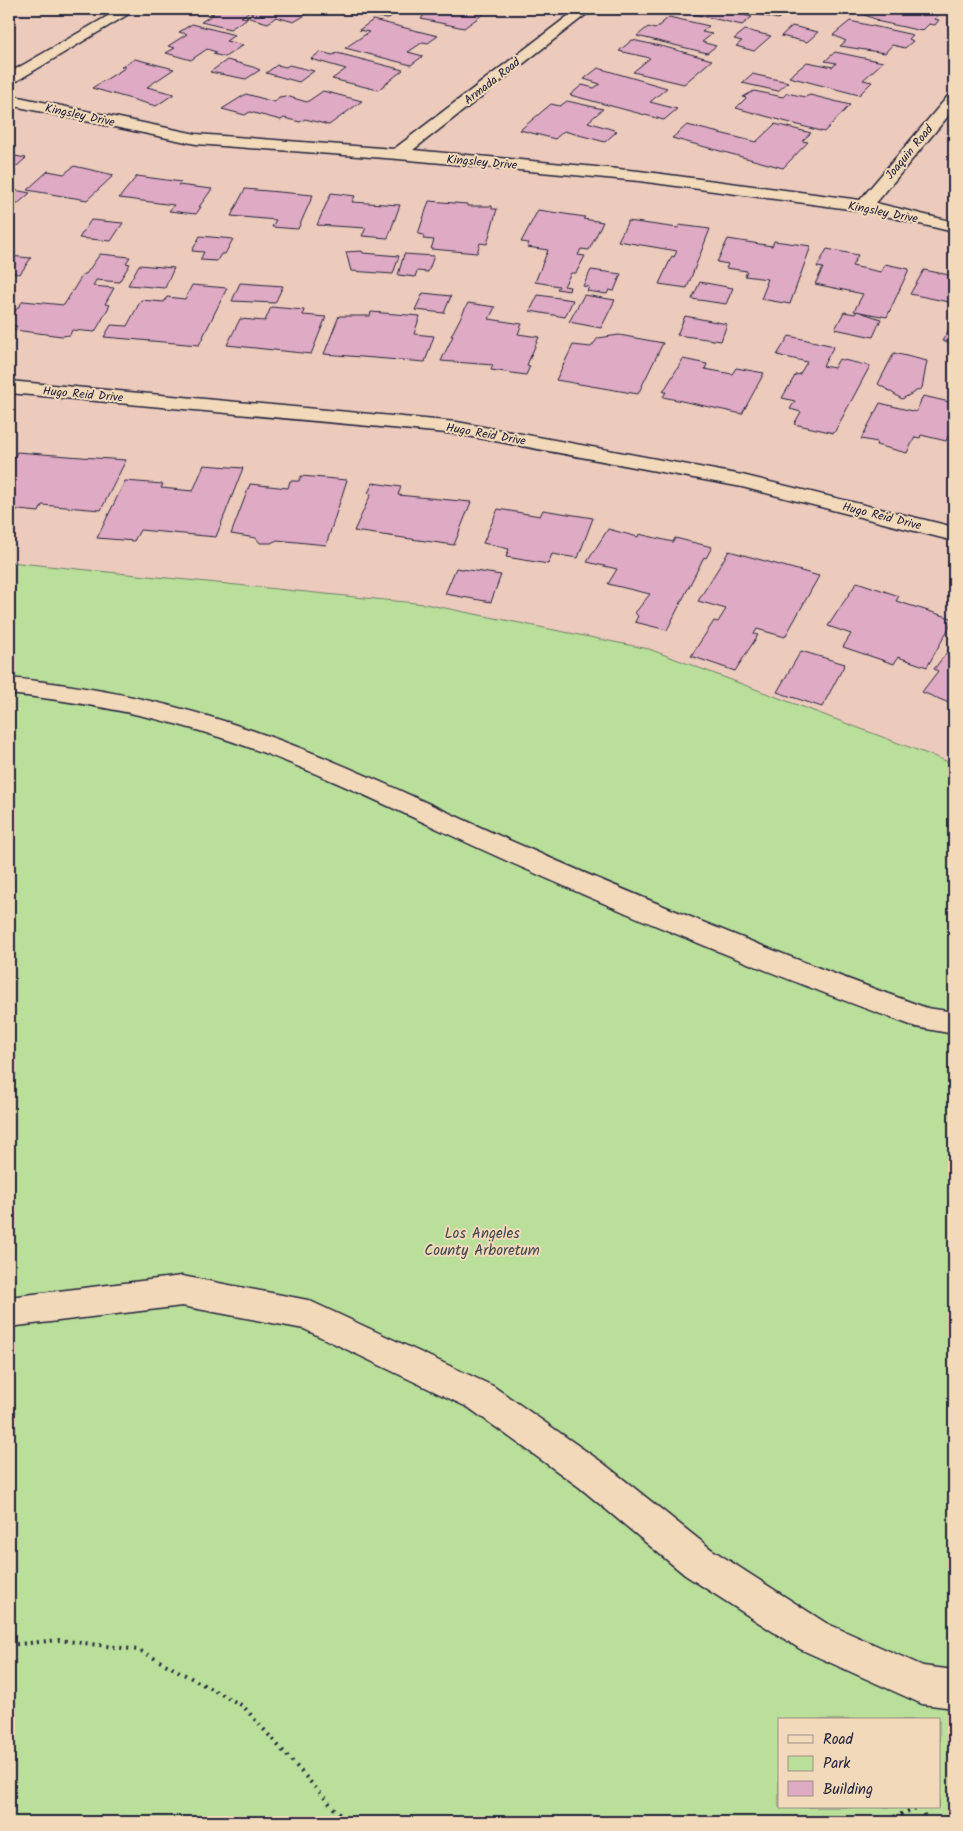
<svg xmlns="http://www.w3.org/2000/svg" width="963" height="1831" font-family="Kalam,sans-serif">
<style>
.green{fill:#b9df9a;stroke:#6e806a;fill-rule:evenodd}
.building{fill:#dfaac3;stroke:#22223b}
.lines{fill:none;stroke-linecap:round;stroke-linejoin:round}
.minor-casing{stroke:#22223b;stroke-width:3}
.path{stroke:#22223b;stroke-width:4;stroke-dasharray:2 5;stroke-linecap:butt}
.minor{fill:#f2d9ba;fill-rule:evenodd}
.labels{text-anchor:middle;stroke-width:4;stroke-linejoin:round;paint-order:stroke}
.far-street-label{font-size:12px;fill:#22223b;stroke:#f2d9ba}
.park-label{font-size:15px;fill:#40484e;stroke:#f2d9ba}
</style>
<rect width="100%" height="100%" fill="#eccbbd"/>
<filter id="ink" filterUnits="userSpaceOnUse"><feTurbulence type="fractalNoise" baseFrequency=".02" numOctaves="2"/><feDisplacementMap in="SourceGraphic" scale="10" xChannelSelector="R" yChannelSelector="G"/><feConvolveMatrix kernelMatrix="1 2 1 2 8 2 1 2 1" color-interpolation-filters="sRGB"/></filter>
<g filter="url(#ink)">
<path class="green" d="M 9,562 L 425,604 L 649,649 L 954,764 L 954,1822 L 9,1822 ZM 779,1720 L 939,1720 L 939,1807 L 779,1807 Z"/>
<g class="building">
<path d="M 218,9 L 304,9 L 312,11 L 294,22 L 276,17 L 268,23 L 246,17 L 254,12 L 250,11 L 241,17 L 248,18 L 230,29 L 201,22 L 214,14 L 210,13 Z"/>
<path d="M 360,9 L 390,9 L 399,11 L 387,19 L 356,12 Z"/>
<path d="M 410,9 L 474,9 L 486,12 L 464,28 L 421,19 L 424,15 L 407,11 Z"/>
<path d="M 671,9 L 725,9 L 724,10 L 752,17 L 742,25 Z"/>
<path d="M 758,9 L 789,9 L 778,19 L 753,13 Z"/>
<path d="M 863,9 L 929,9 L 942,12 L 934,19 L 939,20 L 935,25 L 929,24 L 922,31 L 876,21 L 878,20 L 862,14 L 864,12 L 860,11 Z"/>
<path d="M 669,17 L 709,26 L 702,32 L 712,34 L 702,42 L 716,46 L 707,53 L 637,36 L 648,27 L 655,29 Z"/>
<path d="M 373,20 L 438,36 L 428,43 L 423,42 L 408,52 L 423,56 L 411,65 L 345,48 L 369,32 L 359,30 Z"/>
<path d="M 850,21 L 913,35 L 909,39 L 913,41 L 905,48 L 892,45 L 885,53 L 840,46 L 846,41 L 833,35 Z"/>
<path d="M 192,24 L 235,35 L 226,41 L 243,45 L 225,57 L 213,54 L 216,52 L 207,49 L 191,60 L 166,53 L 175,48 L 168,46 L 187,34 L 179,32 Z"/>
<path d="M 792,26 L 818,32 L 807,42 L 781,36 Z"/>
<path d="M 745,30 L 771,36 L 754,51 L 736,46 L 742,41 L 734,39 Z"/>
<path d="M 632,40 L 665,47 L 712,60 L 684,84 L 633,72 L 650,58 L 619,51 Z"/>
<path d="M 320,52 L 333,55 L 337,53 L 403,70 L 378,90 L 332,79 L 346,69 L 311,59 Z"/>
<path d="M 835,52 L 883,62 L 863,80 L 872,82 L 859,95 L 789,77 L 807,62 L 833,67 L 836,63 L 825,61 Z"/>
<path d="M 135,59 L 174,69 L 147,87 L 174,94 L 156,106 L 92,88 L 125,68 L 121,67 Z"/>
<path d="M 227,60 L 253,67 L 260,70 L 246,79 L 210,72 Z"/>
<path d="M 277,65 L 286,67 L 289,65 L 314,71 L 299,82 L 266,73 Z"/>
<path d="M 598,68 L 667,88 L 650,102 L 677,109 L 664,120 L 570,95 L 582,85 L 594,88 L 600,84 L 584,79 Z"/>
<path d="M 752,74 L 788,82 L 778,91 L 742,83 Z"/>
<path d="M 323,91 L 362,101 L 329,125 L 305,119 L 300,122 L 284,118 L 281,120 L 250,112 L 245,115 L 222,109 L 246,94 L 275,102 L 279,97 L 286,96 L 307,102 Z"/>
<path d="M 754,91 L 783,97 L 787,93 L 805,97 L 810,95 L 850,105 L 824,132 L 736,108 L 746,98 L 743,97 Z"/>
<path d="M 567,101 L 603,109 L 588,122 L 617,131 L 605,142 L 564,131 L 555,139 L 520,130 L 551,104 L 560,106 Z"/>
<path d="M 775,124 L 811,133 L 802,141 L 808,142 L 783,168 L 672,138 L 687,125 L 756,142 Z"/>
<path d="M 9,155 L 26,158 L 9,173 Z"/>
<path d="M 74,166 L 114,175 L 87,200 L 27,190 L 48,171 L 64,174 Z"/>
<path d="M 137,176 L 181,182 L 178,185 L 212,189 L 199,207 L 201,207 L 196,214 L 169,211 L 174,205 L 119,198 Z"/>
<path d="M 9,189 L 30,193 L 14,207 L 9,206 Z"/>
<path d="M 245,189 L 313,195 L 298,229 L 272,227 L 276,220 L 231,216 Z"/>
<path d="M 331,193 L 355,196 L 352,202 L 400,205 L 388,238 L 362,236 L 366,228 L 317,225 Z"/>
<path d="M 429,201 L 467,204 L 467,206 L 492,206 L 492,209 L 497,209 L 487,244 L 480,243 L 477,253 L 431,249 L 434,240 L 423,239 L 424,235 L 418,234 Z"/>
<path d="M 538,210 L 585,217 L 583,219 L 603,222 L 589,250 L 581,249 L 578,255 L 585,256 L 576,273 L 571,273 L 564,286 L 570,287 L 569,291 L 557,289 L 559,286 L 535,282 L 548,250 L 527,247 L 529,243 L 521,242 Z"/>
<path d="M 91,220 L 123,223 L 111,241 L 79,238 Z"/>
<path d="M 628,221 L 678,228 L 679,225 L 710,229 L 687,288 L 659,284 L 672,256 L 674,257 L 677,251 L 618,241 Z"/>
<path d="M 200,236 L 233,239 L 225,254 L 221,254 L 217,261 L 200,260 L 204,252 L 192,251 Z"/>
<path d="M 728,239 L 772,246 L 774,241 L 811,246 L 790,304 L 761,299 L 767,284 L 765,284 L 767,279 L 745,276 L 747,271 L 726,268 L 728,264 L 717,262 Z"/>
<path d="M 827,249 L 858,255 L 852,266 L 881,272 L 885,264 L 909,269 L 887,317 L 854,311 L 863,294 L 815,284 L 823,268 L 817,267 Z"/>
<path d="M 362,251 L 363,253 L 399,256 L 393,274 L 351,271 L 346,252 Z"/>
<path d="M 100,254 L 130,257 L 126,263 L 130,264 L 119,282 L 96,280 L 93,286 L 114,288 L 105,304 L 110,305 L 95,332 L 72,330 L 70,335 L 62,336 L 14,330 L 17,326 L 9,325 L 9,319 L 23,301 L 64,305 L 83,274 L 86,274 Z"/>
<path d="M 404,254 L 434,256 L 428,272 L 417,271 L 415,277 L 398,275 Z"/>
<path d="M 9,256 L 31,258 L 20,274 L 9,273 Z"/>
<path d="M 139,265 L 174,268 L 165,288 L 128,285 Z"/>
<path d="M 591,270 L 621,274 L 614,291 L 609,290 L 607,294 L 587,291 L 589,287 L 583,286 Z"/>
<path d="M 924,270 L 954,276 L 954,303 L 910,294 Z"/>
<path d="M 700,282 L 733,288 L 726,304 L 692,299 Z"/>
<path d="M 240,283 L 283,286 L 275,303 L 232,301 Z"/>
<path d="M 192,285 L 227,288 L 199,345 L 104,337 L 111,325 L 127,326 L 141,300 L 164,302 L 167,297 L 185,299 Z"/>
<path d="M 423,293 L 451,296 L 444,313 L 415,310 Z"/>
<path d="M 538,295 L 573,300 L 565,317 L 530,311 Z"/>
<path d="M 584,295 L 615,300 L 601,328 L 569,322 Z"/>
<path d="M 468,303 L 495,307 L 489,319 L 522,324 L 518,334 L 539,337 L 527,365 L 530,366 L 526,375 L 491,370 L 493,365 L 441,361 L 453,336 L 451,336 Z"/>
<path d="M 271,307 L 304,310 L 303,315 L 326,317 L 311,354 L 227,345 L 240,319 L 265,321 Z"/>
<path d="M 857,311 L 881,319 L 873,337 L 835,329 L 844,312 L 855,314 Z"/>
<path d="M 371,312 L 420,316 L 414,334 L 434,336 L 425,362 L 324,354 L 339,316 L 370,316 Z"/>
<path d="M 685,316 L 727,324 L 721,341 L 677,335 Z"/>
<path d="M 953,323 L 954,343 L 942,341 Z"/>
<path d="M 619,335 L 663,343 L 638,394 L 556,380 L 573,345 L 591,347 L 598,338 Z"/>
<path d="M 789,336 L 834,346 L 823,366 L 834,368 L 839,359 L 870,366 L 834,433 L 794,424 L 801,412 L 790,409 L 795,401 L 782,398 L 796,374 L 799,375 L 807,362 L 777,355 Z"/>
<path d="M 894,353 L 927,361 L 922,388 L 902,399 L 878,384 Z"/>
<path d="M 683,359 L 707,364 L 705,369 L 732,374 L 736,368 L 764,373 L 742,414 L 663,397 L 666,392 L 663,392 Z"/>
<path d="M 923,396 L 954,403 L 954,427 L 952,427 L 946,441 L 921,435 L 920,438 L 915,437 L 907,453 L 876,445 L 877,442 L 861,439 L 880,403 L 916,412 Z"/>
<path d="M 17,452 L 81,457 L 126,460 L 101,510 L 42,505 L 39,512 L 9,509 L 9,466 Z"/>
<path d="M 204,465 L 243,468 L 216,537 L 140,530 L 134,541 L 97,538 L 125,481 L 163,484 L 161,488 L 193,491 Z"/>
<path d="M 301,476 L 347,480 L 326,545 L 277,540 L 271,543 L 260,543 L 256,538 L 231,534 L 250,484 L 288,488 L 290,481 L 299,481 Z"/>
<path d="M 373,483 L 401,487 L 398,495 L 471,502 L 454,545 L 354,531 L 371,494 L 368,493 Z"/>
<path d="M 498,509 L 540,516 L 543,510 L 593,518 L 578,558 L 552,554 L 548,564 L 506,557 L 509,549 L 483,543 Z"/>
<path d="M 608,529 L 638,537 L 639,534 L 673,542 L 675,538 L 712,547 L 706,558 L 704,557 L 667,630 L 635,622 L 638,616 L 635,613 L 650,594 L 608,584 L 617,569 L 587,562 Z"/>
<path d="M 729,551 L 819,576 L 785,637 L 757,629 L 754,634 L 758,635 L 735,671 L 691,656 L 714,621 L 718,622 L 726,609 L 698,601 Z"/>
<path d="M 456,568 L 501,575 L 491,602 L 445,594 Z"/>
<path d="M 857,582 L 899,596 L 896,601 L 954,619 L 927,667 L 898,657 L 894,664 L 843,647 L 851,634 L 828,626 Z"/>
<path d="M 954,643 L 954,705 L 922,692 L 938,671 L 934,669 Z"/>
<path d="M 801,651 L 845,664 L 822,707 L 777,692 Z"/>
</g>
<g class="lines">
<g class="minor-casing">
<g id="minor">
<path d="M 120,9 L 137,9 L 15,82 L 9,84 L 9,73 Z"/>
<path d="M 577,9 L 593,9 L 413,150 L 639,171 L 860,200 L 948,96 L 954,94 L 954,109 L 876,203 L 954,222 L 954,232 L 864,211 L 639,181 L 398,159 L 196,144 L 9,105 L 9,95 L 196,134 L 394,149 Z"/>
<path d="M 9,381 L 457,422 L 742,475 L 954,527 L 954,541 L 742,487 L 457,434 L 9,393 Z"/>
<path d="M 9,678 C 93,686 174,703 254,731 C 347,763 435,808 525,847 C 657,905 791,959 927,1008 L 954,1012 L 954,1034 L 916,1027 C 783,979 652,926 523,868 C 416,821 312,765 200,731 C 137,712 74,701 9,694 Z"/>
<path d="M 182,1276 L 308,1300 L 493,1386 L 603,1463 L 711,1549 L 826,1623 L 923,1666 L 954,1670 L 954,1708 L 922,1704 L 800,1649 L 685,1575 L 579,1487 L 469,1408 L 304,1329 L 182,1306 L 9,1327 L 9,1297 Z"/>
</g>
</g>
<g class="path">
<path d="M 9,1645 L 59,1640 L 139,1650 L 243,1706 L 346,1822"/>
<path d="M 922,1807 L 926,1822"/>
<path d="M 881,1822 L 919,1807"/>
</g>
<use href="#minor" class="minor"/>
</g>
</g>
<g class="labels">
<g class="far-street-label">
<text transform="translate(492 81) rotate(-38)" y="4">Armada Road</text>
<text transform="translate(80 115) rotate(12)" y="4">Kingsley Drive</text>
<text transform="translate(909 152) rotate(-50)" y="4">Joaquin Road</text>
<text transform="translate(482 162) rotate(5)" y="4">Kingsley Drive</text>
<text transform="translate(883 212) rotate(11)" y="4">Kingsley Drive</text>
<text transform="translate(83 394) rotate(5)" y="4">Hugo Reid Drive</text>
<text transform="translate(486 434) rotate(10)" y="4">Hugo Reid Drive</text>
<text transform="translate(882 516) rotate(14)" y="4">Hugo Reid Drive</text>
</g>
<g class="park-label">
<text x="482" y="1238">Los Angeles<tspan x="482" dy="17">County Arboretum</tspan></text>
</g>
</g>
<rect width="963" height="1831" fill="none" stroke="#f2d9ba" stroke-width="30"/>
<rect x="15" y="15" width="933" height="1801" fill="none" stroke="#22223b" stroke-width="2" filter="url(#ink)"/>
<rect x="778" y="1718" width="162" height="90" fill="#f2d9ba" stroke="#9f9087"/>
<rect x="788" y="1735" width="25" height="8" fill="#f2d9ba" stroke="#9f9087"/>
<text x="823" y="1744" font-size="15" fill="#22223b">Road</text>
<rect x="788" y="1756" width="25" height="15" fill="#b9df9a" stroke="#9f9087"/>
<text x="823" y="1768" font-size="15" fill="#22223b">Park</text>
<rect x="788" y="1781" width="25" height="15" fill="#dfaac3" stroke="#9f9087"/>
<text x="823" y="1794" font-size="15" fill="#22223b">Building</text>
</svg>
